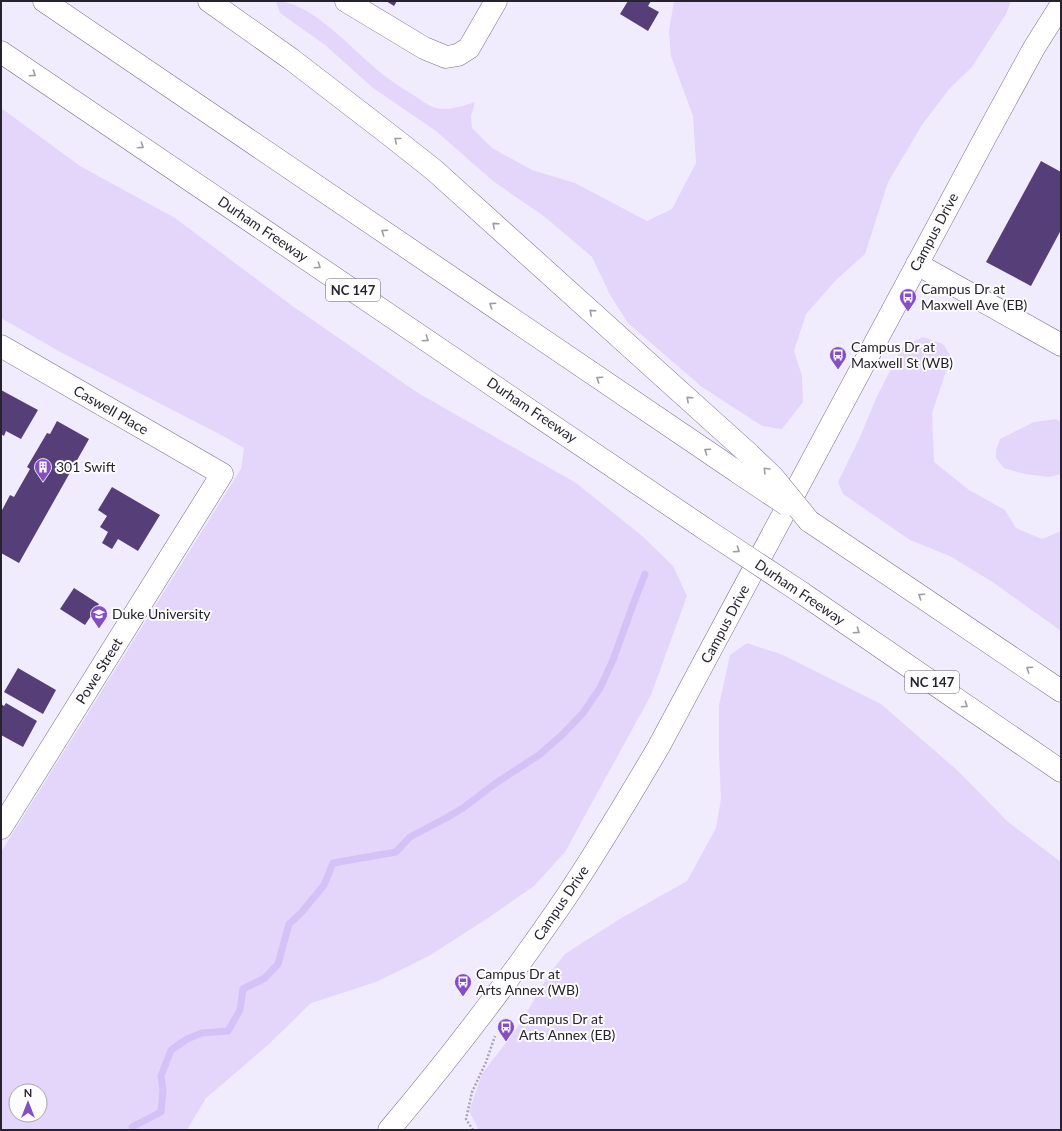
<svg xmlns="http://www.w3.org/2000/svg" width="1062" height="1131" font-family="Lato,sans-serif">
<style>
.green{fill:#e3d6fa;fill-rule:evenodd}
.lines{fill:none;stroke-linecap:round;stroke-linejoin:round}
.stream{stroke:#d4c1f6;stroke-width:7}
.building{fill:#563f78}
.minor-casing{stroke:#7a708a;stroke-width:23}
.highway-casing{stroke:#7a708a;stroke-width:23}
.path{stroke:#a8a4b3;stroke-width:2.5;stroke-dasharray:2 2;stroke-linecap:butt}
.minor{stroke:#fff;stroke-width:22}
.highway{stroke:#fff;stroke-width:22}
.highway-bridge-casing{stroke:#7a708a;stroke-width:23;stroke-linecap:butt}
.highway-bridge{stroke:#fff;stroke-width:22}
.oneway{stroke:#9e9ca1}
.labels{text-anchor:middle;stroke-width:4;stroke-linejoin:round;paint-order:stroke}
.shield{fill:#fcfcfc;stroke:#67646c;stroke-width:1}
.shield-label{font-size:13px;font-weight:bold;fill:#27232e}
.street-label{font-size:14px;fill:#27232e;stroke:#fcfcfc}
.poi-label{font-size:14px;fill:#27232e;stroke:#fcfcfc;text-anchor:start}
</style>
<rect width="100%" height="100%" fill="#f1ecfd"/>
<g class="green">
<path d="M 276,1 C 309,1 348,45 373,66 C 386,78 402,88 418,98 C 422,101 428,105 433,107 C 446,112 463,106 475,102 L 471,116 L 472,128 L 492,148 L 532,170 L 575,183 L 647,221 L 672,209 L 696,163 L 693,116 L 671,56 L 669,31 L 674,1 L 1011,1 L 1006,14 L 972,67 L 950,88 L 922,125 L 888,182 L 865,254 L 836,280 L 806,314 L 794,351 L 802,376 L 803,402 L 782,429 L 762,426 L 702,387 L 628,323 L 610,295 L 592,257 L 545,217 L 493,181 L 436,131 L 373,88 L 325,45 L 280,13 Z"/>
<path d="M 1,108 L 80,166 L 175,218 L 291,305 L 418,393 L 576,483 L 641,535 L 673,566 L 687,596 L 651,695 L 565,852 L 534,886 L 488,918 L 429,956 L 376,982 L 311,1003 L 269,1044 L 206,1098 L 187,1130 L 1,1130 L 1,852 L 241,469 L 244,448 L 223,436 L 64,354 L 1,318 ZM 16,1091 L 40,1091 L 40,1115 L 16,1115 Z"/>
<path d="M 923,337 L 943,344 L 951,357 L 932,413 L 934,462 L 969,490 L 1005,510 L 1016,528 L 1042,539 L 1061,531 L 1061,631 L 994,583 L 950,556 L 910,540 L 843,494 L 838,482 L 860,437 L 877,396 L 903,346 Z"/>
<path d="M 1056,419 L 1061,422 L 1061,474 L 1049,477 L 1025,474 L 1004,468 L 996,458 L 996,450 L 1000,439 L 1034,422 Z"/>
<path d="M 747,643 L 783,655 L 881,704 L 958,771 L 1008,822 L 1061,862 L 1061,1130 L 479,1130 L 469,1111 L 482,1074 L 520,1024 L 549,974 L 565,954 L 618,920 L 687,881 L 716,828 L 721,799 L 719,754 L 719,705 L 730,655 Z"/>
</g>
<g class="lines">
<path class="stream" d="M 133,1130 L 132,1127 L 161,1112 L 163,1090 L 161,1076 L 171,1050 L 187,1039 L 202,1033 L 228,1031 L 240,1010 L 243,989 L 265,978 L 278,964 L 289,924 L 301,913 L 324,885 L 333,863 L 396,852 L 410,837 L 446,818 L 463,808 L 496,783 L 539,755 L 562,735 L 583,713 L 600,688 L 613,660 L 634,602 L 645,574"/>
</g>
<g class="building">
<path d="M 386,1 L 397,1 L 394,6 Z"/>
<path d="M 628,1 L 651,1 L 648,6 L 659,12 L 648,31 L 620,14 Z"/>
<path d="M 1041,161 L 1061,172 L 1061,230 L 1031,286 L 986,262 Z"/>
<path d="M 1,390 L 38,410 L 21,439 L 6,431 L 4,436 L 1,434 Z"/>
<path d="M 57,421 L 89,439 L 19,563 L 1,553 L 1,512 L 10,495 L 14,497 L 30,469 L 27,467 L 47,433 L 50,434 Z"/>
<path d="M 112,487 L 160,515 L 138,551 L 118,539 L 112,549 L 102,543 L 108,532 L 100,527 L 107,516 L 98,510 Z"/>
<path d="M 74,588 L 99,604 L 85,625 L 60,609 Z"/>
<path d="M 18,668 L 56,690 L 43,714 L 4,692 Z"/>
<path d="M 6,703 L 37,721 L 23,747 L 1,735 L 1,704 L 4,706 Z"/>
</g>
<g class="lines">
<g class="minor-casing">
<g id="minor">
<path d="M 346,1 L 424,48 L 446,57 L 458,55 L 469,48 L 496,1"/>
<path d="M 917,264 L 1061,345"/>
<path d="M 1,346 L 222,474 L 1,828"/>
<path d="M 389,1130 C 449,1059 505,986 558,909 C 594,857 626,802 658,748 L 987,134 L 1034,48 L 1061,5"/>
</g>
</g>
<g class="highway-casing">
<g id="highway">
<path d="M 44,1 L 739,473"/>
<path d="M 209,1 L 291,59 L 391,136 L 434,170 L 749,454"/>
<path d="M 1,52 L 705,529"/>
<path d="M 809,521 L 1061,691"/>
<path d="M 802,593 L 1061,771"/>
</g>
</g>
<path class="path" d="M 473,1130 L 466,1119 L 472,1092 L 486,1062 L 495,1036"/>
<use href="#minor" class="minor"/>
<use href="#highway" class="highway"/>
<g class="highway-bridge-casing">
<g id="highway-bridge">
<path d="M 749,454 L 773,477 L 809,521"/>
<path d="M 739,473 L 787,505"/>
<path d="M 705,529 L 802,593"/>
</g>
</g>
<use href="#highway-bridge" class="highway-bridge"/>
</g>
<defs><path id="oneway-chevron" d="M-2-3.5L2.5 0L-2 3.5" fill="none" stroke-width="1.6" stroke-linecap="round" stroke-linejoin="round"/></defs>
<g class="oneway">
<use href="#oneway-chevron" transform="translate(33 74) rotate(34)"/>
<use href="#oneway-chevron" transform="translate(397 140) rotate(-141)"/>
<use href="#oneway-chevron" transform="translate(141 146) rotate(34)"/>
<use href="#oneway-chevron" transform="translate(495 225) rotate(-138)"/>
<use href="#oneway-chevron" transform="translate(384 232) rotate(-146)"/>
<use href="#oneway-chevron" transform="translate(318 266) rotate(34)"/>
<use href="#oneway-chevron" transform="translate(492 305) rotate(-146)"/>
<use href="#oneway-chevron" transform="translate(592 312) rotate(-138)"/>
<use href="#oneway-chevron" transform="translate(426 339) rotate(34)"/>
<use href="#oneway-chevron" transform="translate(599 379) rotate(-146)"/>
<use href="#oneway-chevron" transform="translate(689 399) rotate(-138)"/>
<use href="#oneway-chevron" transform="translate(707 451) rotate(-146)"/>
<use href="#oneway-chevron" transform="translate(766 470) rotate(-135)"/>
<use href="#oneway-chevron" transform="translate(737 550) rotate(34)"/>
<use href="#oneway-chevron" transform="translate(921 596) rotate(-146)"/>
<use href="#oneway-chevron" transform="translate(857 631) rotate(34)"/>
<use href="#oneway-chevron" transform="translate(1029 669) rotate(-146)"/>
<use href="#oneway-chevron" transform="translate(965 705) rotate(34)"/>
</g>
<defs>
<g id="bus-pin" transform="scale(0.9)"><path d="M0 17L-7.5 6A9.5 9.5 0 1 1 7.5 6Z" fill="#844ec5" stroke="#fcfcfc"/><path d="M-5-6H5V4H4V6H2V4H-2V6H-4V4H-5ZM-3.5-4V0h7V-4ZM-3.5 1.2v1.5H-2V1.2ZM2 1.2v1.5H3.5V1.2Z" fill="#fff"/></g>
<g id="building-pin" transform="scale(0.9)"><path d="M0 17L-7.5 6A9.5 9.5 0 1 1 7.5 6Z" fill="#844ec5" stroke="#fcfcfc"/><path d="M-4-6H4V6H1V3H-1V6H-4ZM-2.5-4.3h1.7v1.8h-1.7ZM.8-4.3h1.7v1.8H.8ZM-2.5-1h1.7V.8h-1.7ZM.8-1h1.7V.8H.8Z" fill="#fff"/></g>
<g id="university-pin" transform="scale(0.9)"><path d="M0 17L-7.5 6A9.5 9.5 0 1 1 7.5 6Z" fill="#844ec5" stroke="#fcfcfc"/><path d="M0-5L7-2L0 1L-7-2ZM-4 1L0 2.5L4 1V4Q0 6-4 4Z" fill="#fff"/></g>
</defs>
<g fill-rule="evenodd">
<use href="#bus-pin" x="908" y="297"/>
<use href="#bus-pin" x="838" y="355"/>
<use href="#building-pin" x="43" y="467"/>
<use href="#university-pin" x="99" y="614"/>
<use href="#bus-pin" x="463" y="982"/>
<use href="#bus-pin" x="506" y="1027"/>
</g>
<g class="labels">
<g class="shield">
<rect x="326" y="279" width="54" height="22" rx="3"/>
<rect x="905" y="671" width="54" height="22" rx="3"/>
</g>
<g class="shield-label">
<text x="353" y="295">NC 147</text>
<text x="932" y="687">NC 147</text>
</g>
<g class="street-label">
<text transform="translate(263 229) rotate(34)" y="5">Durham Freeway</text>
<text transform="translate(934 232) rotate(-62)" y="5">Campus Drive</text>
<text transform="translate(111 410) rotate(30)" y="5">Caswell Place</text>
<text transform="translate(532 410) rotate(34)" y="5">Durham Freeway</text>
<text transform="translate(800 592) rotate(34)" y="5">Durham Freeway</text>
<text transform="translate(725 624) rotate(-62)" y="5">Campus Drive</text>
<text transform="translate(99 671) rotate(-58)" y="5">Powe Street</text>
<text transform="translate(561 903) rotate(-56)" y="5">Campus Drive</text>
</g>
<g class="poi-label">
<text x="921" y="294">Campus Dr at<tspan x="921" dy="16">Maxwell Ave (EB)</tspan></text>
<text x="851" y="352">Campus Dr at<tspan x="851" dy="16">Maxwell St (WB)</tspan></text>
<text x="56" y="472">301 Swift</text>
<text x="112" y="619">Duke University</text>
<text x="476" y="979">Campus Dr at<tspan x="476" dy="16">Arts Annex (WB)</tspan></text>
<text x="519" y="1024">Campus Dr at<tspan x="519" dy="16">Arts Annex (EB)</tspan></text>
</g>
</g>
<rect width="1062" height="1131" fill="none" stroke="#27232e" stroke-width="4"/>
<g transform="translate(28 1103)"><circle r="19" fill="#fcfcfc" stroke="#a7a5aa"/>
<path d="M0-3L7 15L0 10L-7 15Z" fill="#844ec5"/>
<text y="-6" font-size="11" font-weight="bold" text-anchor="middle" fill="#27232e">N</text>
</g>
</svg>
